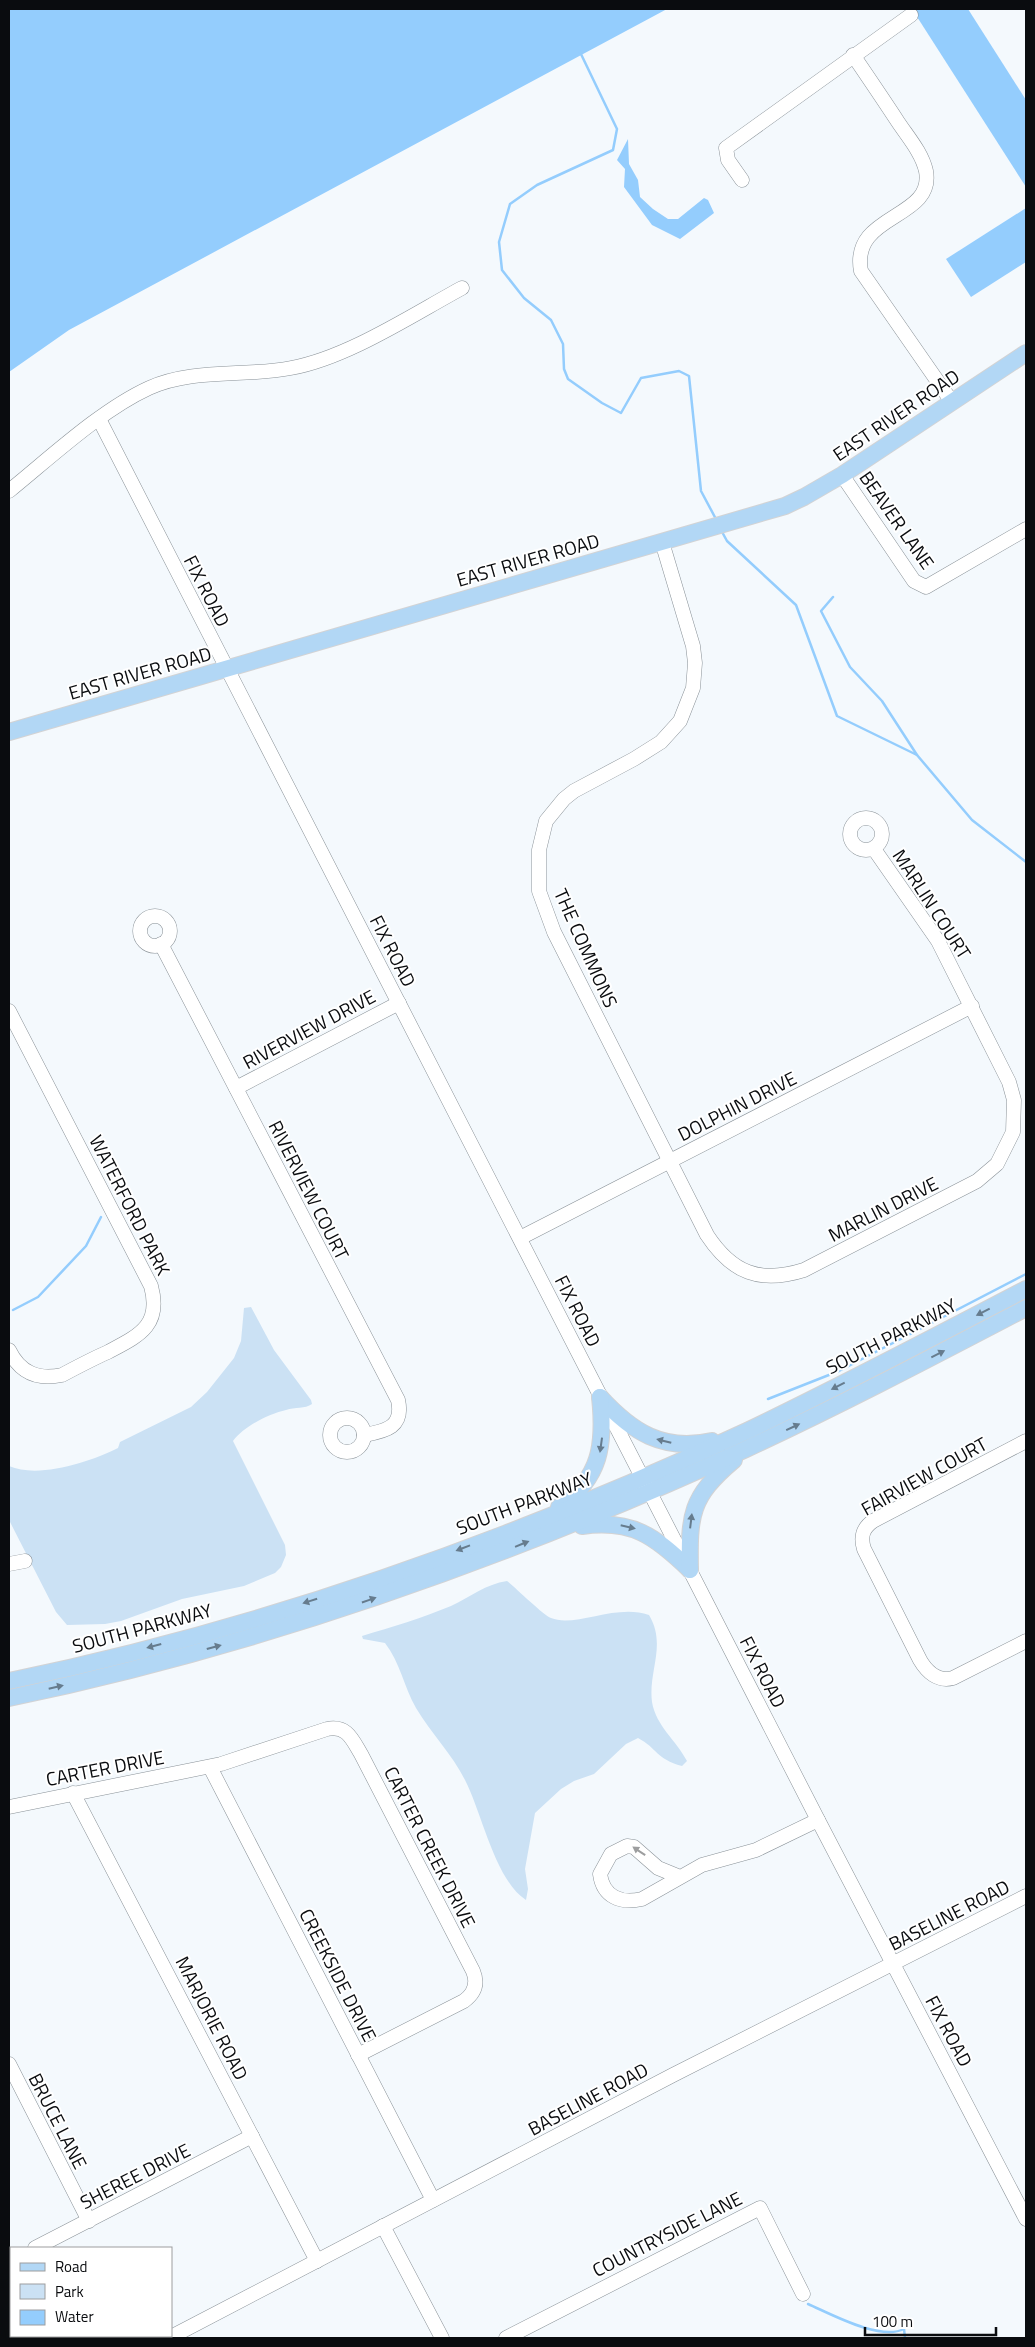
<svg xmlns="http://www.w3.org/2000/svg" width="1035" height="2347" font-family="'Titillium Web',sans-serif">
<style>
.green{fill:#cbe1f4}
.water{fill:#94cdfd}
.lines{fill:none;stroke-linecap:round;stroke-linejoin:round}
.stream{stroke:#94cdfd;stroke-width:2.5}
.minor-casing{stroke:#8a9298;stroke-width:15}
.major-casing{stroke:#d3d3d4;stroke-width:18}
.minor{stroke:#fff;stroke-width:14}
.major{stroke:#b2d7f5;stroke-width:16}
.oneway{fill:#667c8e}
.oneway2{fill:#9d9e9f}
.labels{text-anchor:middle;stroke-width:4;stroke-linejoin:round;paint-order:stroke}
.street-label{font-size:19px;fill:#0a0c0f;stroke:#fff}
</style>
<rect width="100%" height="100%" fill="#f4f9fd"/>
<g class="green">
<path d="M 251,1307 L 274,1350 L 311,1400 L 312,1404 C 305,1409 295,1407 286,1410 C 269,1414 244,1426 233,1441 L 285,1545 L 286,1555 L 281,1567 L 275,1573 L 244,1586 L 182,1599 L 121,1621 L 105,1624 L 67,1625 L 56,1612 L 9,1520 L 9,1466 C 38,1479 90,1462 118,1448 L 120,1442 L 191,1407 L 207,1392 L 234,1358 L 241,1341 L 244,1308 Z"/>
<path d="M 507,1581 C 516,1588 543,1615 551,1618 C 575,1628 616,1603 649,1615 C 667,1645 648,1671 652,1702 C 656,1726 676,1740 687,1761 L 682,1766 C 656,1759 657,1748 638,1738 L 626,1744 L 594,1774 L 574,1781 L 561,1789 L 535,1813 L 525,1869 L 528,1889 L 526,1900 C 495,1880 482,1813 465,1780 C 452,1754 431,1733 416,1708 C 404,1687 400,1662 385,1643 L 363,1639 L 362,1636 C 392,1627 422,1618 451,1606 C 470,1597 486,1584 507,1581 Z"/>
</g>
<g class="water">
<path d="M 9,9 L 667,9 L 69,330 L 9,372 Z"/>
<path d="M 912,9 L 968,9 L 1026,100 L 1026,187 Z"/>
<path d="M 628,139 L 629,164 L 638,180 L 640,197 L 653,209 L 668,219 L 678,219 L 704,198 L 708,200 L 714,213 L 680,239 L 652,225 L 624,187 L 625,169 L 617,160 Z"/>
<path d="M 1026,208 L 1026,262 L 971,297 L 946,259 Z"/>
</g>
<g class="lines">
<g class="stream">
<path d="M 580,52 L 617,129 L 613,150 L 537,185 L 510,204 L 499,242 L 502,270 L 524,298 L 551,320 L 563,344 L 564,369 L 568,379 L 602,403 L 621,413 L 641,378 L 679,371 L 689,376 L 701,491 L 717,521"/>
<path d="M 721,530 L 727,541 L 796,605 L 837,716 L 917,755"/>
<path d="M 833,597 L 821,611 L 850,667 L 882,701 L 917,755 L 972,820 L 1026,862"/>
<path d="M 13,1310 L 38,1297 L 86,1246 L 101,1217"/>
<path d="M 768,1399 L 839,1371 L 1026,1274"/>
<path d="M 808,2304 C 831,2314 880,2341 904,2329 L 905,2338"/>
</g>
<g class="minor-casing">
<g id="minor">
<path d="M 853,55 C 868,77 883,99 898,122 C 908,137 922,153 926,171 C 935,220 850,213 861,271 L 952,402"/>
<path d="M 742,180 L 728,160 L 726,148 L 911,15"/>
<path d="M 99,419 L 818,1820 L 1026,2219"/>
<path d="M 842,475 L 914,581 L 926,587 L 1026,529"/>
<path d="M 9,491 C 51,457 101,410 149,388 C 193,368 245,377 291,368 C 347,358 412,315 462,288"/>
<path d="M 662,542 L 693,646 L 695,663 L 693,688 L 680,721 L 661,742 L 634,759 L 574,791 L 564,799 L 546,821 L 539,850 L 539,891 L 554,932 L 707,1235 C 732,1273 760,1284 804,1270 L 977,1181 L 997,1164 L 1013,1132 L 1014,1100 L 1009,1082 L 938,941 L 874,849"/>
<circle cx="866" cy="834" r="16"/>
<circle cx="155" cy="931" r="15"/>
<path d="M 161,944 L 398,1400 C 404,1427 386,1431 364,1435"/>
<path d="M 9,1011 L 151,1286 C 162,1326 138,1336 108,1352 C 92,1359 77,1367 62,1375 C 38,1380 20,1373 9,1350"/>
<path d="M 236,1088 L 399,1003"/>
<path d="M 520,1238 L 972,1006"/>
<circle cx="347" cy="1435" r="17"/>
<path d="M 1026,1441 L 873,1521 C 863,1528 860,1536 864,1549 L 920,1660 C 927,1672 938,1682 953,1678 L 1026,1641"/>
<path d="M 9,1564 L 25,1561"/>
<path d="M 210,1767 L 433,2200"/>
<path d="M 73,1793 L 317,2261"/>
<path d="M 9,1807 L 221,1764 L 327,1729 C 347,1725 352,1739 361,1754 L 473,1971 C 478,1983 475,1993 464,2001 L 358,2055"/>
<path d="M 680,1877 L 658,1868 L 634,1847 L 627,1846 L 611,1854 L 600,1874 C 603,1897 621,1904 642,1899 L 702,1865 L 756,1850 L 818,1820"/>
<path d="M 9,2064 L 89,2221"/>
<path d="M 383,2226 L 442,2338"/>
<path d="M 35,2248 L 252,2136"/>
<path d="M 9,2262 L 11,2261"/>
<path d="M 169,2338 L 673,2075 L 1026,1896"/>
<path d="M 506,2338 L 760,2208 L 803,2294"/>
</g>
</g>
<g class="major-casing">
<g id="major">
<path d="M 9,732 L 785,506 L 804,497 L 842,475 L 1026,353"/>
<path d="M 600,1397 C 632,1432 663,1452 712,1441"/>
<path d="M 559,1507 C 601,1478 605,1444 600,1397"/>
<path d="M 582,1526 C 632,1519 655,1536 690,1570"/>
<path d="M 690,1570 C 689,1515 690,1497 734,1460"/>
<path d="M 9,1681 C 261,1629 513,1540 747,1431 C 841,1386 934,1337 1026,1289"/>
<path d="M 9,1698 C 264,1645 510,1557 746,1449 C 841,1405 934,1356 1026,1308"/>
</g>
</g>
<use href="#minor" class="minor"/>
<use href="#major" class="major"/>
</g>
<defs><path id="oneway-solid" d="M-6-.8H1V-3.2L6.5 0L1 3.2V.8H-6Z" transform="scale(1.25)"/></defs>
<g class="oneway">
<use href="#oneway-solid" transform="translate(983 1312) rotate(153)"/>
<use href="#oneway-solid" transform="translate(938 1354) rotate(-27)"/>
<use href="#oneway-solid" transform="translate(838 1386) rotate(153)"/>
<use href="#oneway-solid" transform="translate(793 1427) rotate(-25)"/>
<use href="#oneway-solid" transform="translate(664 1441) rotate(-166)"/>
<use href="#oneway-solid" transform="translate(601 1445) rotate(98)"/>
<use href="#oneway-solid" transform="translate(691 1521) rotate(-83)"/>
<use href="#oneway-solid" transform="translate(628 1527) rotate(13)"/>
<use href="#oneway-solid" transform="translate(522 1544) rotate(-22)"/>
<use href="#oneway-solid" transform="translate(463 1548) rotate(159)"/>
<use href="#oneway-solid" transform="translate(369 1600) rotate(-19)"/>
<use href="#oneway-solid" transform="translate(310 1601) rotate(162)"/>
<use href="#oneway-solid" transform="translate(154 1646) rotate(165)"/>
<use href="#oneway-solid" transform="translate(214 1647) rotate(-15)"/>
<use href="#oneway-solid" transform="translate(56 1687) rotate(-13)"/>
</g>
<use class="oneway2" href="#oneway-solid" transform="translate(639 1851) rotate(-146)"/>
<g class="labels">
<g class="street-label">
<text transform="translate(896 415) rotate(-34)" y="7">EAST RIVER ROAD</text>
<text transform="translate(897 520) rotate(55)" y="7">BEAVER LANE</text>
<text transform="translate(528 560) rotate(-16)" y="7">EAST RIVER ROAD</text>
<text transform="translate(207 591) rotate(63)" y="7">FIX ROAD</text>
<text transform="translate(140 673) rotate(-16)" y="7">EAST RIVER ROAD</text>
<text transform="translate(932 904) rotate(57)" y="7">MARLIN COURT</text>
<text transform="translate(586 948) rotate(66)" y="7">THE COMMONS</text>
<text transform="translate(393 951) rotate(63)" y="7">FIX ROAD</text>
<text transform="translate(309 1029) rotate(-28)" y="7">RIVERVIEW DRIVE</text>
<text transform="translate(737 1106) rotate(-27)" y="7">DOLPHIN DRIVE</text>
<text transform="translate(309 1190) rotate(63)" y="7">RIVERVIEW COURT</text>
<text transform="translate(130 1205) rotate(63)" y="7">WATERFORD PARK</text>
<text transform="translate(883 1209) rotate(-27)" y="7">MARLIN DRIVE</text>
<text transform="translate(578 1311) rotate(63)" y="7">FIX ROAD</text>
<text transform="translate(891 1336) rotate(-27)" y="7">SOUTH PARKWAY</text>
<text transform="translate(924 1476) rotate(-29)" y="7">FAIRVIEW COURT</text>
<text transform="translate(524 1503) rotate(-21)" y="7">SOUTH PARKWAY</text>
<text transform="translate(142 1628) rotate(-15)" y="7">SOUTH PARKWAY</text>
<text transform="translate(763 1672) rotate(63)" y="7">FIX ROAD</text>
<text transform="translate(105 1768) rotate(-11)" y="7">CARTER DRIVE</text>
<text transform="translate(430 1847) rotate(63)" y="7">CARTER CREEK DRIVE</text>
<text transform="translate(949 1915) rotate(-27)" y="7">BASELINE ROAD</text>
<text transform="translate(338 1975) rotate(63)" y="7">CREEKSIDE DRIVE</text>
<text transform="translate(212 2018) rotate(63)" y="7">MARJORIE ROAD</text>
<text transform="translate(949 2031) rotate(62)" y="7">FIX ROAD</text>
<text transform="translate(588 2099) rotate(-28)" y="7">BASELINE ROAD</text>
<text transform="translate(58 2121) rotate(63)" y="7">BRUCE LANE</text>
<text transform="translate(135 2176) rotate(-27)" y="7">SHEREE DRIVE</text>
<text transform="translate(667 2234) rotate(-27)" y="7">COUNTRYSIDE LANE</text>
</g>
</g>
<rect width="1035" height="2347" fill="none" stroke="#0a0c0f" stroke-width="20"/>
<rect x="10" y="2247" width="162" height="90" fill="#ffffff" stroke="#9d9e9f"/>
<rect x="20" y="2263" width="25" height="8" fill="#b2d7f5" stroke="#9d9e9f"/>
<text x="55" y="2272" font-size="15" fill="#0a0c0f">Road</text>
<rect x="20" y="2284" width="25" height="15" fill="#cbe1f4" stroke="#9d9e9f"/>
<text x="55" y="2297" font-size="15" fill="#0a0c0f">Park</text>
<rect x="20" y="2310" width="25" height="15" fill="#94cdfd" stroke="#9d9e9f"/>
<text x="55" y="2322" font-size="15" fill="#0a0c0f">Water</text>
<path d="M865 2327v8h131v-8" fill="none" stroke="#0a0c0f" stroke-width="2.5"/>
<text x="872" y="2327" font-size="15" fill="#0a0c0f" stroke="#ffffff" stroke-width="4" paint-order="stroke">100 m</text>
</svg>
